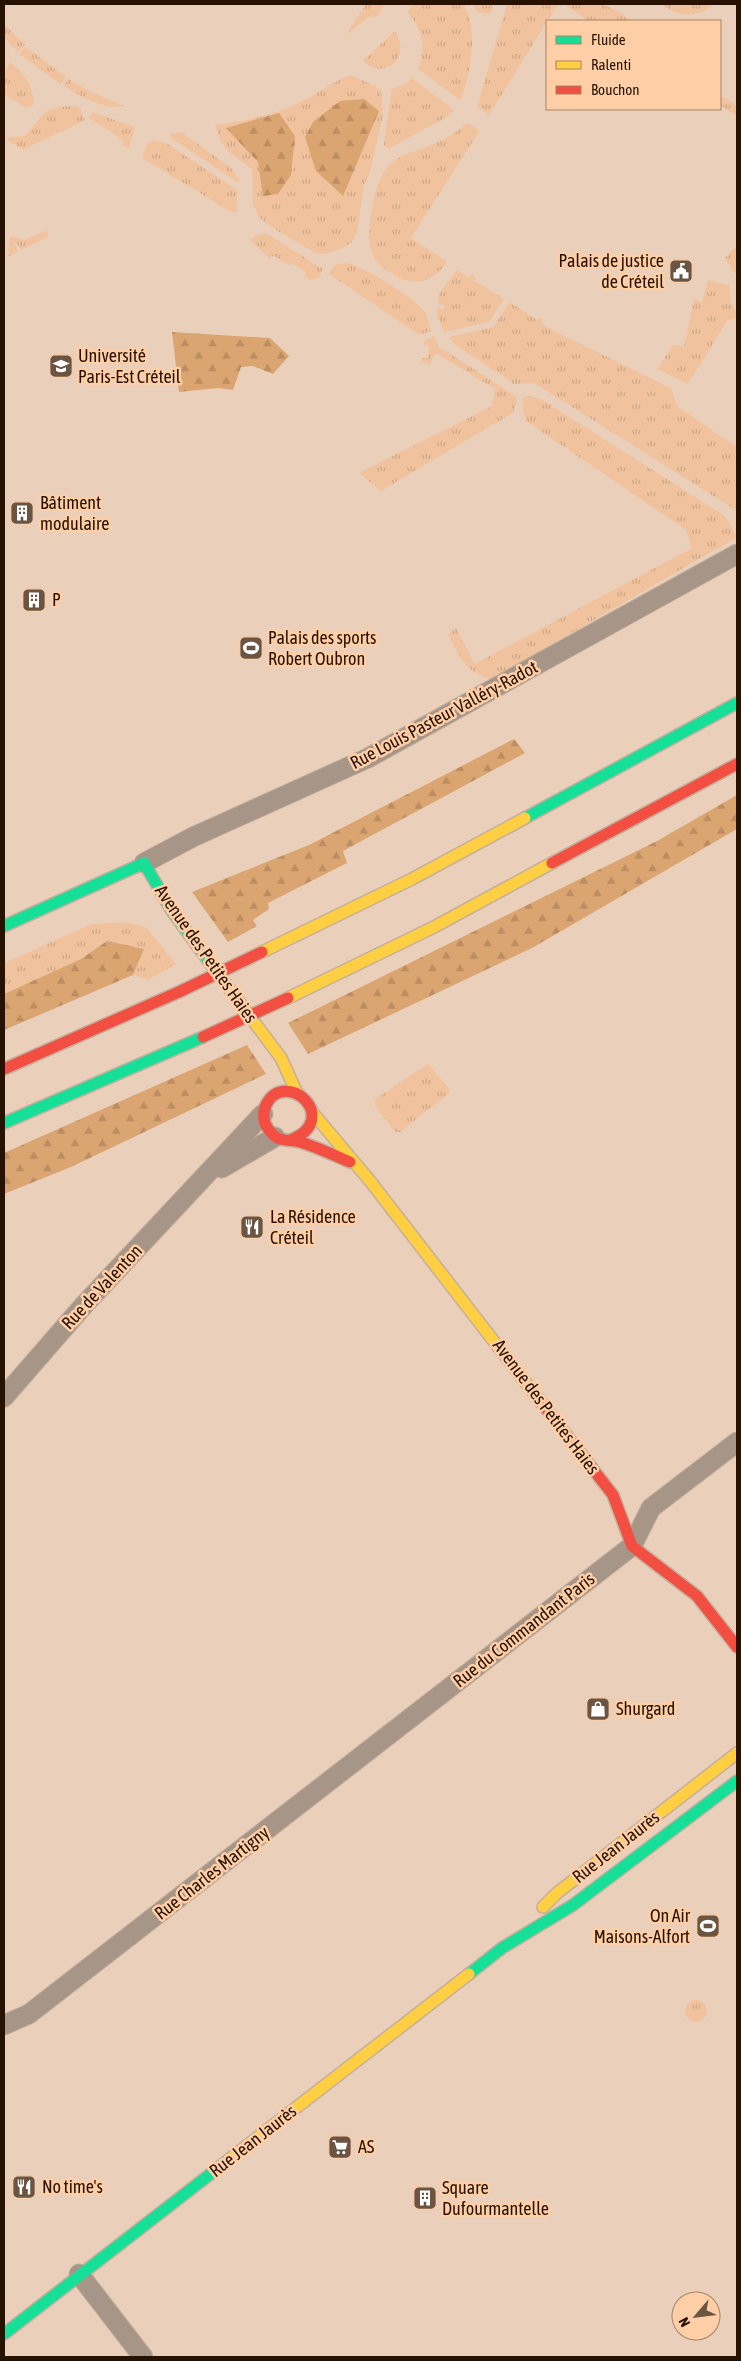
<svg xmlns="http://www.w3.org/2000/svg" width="741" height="2361" font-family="'Asap Condensed',sans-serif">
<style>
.grass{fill:url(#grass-tufts)}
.forest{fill:url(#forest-firs)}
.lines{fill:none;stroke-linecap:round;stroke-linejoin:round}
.street-casing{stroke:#c4af9d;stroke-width:21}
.fast-casing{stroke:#c4af9d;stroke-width:14}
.slow-casing{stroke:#c4af9d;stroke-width:14}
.jam-casing{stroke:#c4af9d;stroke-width:14}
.street{stroke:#a79688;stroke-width:19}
.fast{stroke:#16e098;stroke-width:11}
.slow{stroke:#ffcf43;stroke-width:11}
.jam{stroke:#f24e42;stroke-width:11}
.jam-bridge-casing{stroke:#c4af9d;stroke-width:14;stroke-linecap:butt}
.jam-bridge{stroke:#f24e42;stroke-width:11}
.labels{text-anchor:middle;stroke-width:5;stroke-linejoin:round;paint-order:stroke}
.poi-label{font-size:18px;fill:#271201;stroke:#fecea7;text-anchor:start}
.street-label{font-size:18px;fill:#271201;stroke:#fecea7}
</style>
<defs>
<pattern id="grass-tufts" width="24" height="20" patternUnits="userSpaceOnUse" patternTransform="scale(1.25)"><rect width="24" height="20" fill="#f0c39e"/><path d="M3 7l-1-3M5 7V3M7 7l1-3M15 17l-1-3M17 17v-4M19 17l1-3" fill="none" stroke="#cea686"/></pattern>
<pattern id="forest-firs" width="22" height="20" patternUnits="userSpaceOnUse" patternTransform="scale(1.25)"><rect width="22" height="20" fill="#dba572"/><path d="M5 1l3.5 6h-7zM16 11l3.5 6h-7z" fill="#bc8d61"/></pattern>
</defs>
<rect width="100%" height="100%" fill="#ead0bb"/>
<g class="grass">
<path d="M 366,4 L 385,4 L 377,16 L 367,18 L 345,36 Z"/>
<path d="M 413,4 L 464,4 C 478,31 472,73 460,100 L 418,69 C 426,46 423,29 407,12 Z"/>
<path d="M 473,4 L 494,4 L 491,13 L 477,12 Z"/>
<path d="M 507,4 L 558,4 L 489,115 L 477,107 Z"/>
<path d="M 564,4 C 594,4 608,0 631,21 L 588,21 Z"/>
<path d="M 662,4 L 714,4 C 699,18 677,18 662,4 Z"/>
<path d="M 4,24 L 25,45 L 18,52 L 4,37 Z"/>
<path d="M 395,31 C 413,56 384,82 363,61 Z"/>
<path d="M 26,47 L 66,77 L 60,84 L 19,54 Z"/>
<path d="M 10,62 C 24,74 33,85 34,104 L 26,108 L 4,94 L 6,69 Z"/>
<path d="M 351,75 L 381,89 L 383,115 L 370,172 L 364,185 L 357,233 L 351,243 L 343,248 L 325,254 L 315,253 L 268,225 L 259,217 L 253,204 L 252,169 L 230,153 L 221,142 L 215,125 C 243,122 273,115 299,103 C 317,94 331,82 351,75 Z"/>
<path d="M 68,78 L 87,90 L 124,106 C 104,111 81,96 64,86 Z"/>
<path d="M 412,78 L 454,110 L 445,118 L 388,149 L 384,145 L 384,140 L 392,89 L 405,84 Z"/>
<path d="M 720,95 L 737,106 L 737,116 L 720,105 Z"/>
<path d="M 75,106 L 80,108 L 85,120 L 23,150 L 4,138 L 25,136 C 46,113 39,107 75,106 Z"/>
<path d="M 92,112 L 135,127 L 129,149 L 123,145 L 123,140 L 89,118 Z"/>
<path d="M 467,123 L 480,130 L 411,238 L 447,262 C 434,282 414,287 393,275 L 394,273 L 390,273 C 371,260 367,247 370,224 C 380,131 416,168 467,123 Z"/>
<path d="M 171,132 L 176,134 L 177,132 L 183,133 L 231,168 L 240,181 L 237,182 L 171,138 Z"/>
<path d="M 152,140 L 166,143 L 237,190 L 237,212 L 231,212 L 142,158 L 147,144 Z"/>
<path d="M 47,230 L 49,236 L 21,250 L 16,242 L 14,243 L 18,251 L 8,257 L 10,236 L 25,240 Z"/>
<path d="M 266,233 L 323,269 L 319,278 L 311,280 L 304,276 L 306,272 L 291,263 L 289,265 L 274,256 L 269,258 L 250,240 L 257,235 Z"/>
<path d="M 737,246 L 737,276 L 725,258 Z"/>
<path d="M 347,263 C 365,267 414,297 425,312 C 428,317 429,325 431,331 L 419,335 L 329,274 C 333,264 337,264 347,263 Z"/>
<path d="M 457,270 L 469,278 L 472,275 L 476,278 L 475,281 L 504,299 L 489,322 L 444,332 L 437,315 L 437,308 L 443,309 L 444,306 L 438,303 L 439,294 Z"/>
<path d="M 708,280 L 730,286 C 728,305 737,307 737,318 L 727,321 L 688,384 L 657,369 L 673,345 L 684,347 L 694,299 L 702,302 Z"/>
<path d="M 510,302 L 537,320 L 539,318 L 543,320 L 541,323 L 554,331 L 671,388 L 677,406 L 737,447 L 737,511 L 534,383 L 514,384 L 454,344 L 449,337 L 493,327 Z"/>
<path d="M 434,336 L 438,346 L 517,397 L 514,412 L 381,491 L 359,473 L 492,406 L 495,389 L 436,353 L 429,365 L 420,360 L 422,358 L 428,358 L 429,346 L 423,345 L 424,341 Z"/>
<path d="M 530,396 L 541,399 L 725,516 L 737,537 L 492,679 C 466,674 458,655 448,634 L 456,628 L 475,664 L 692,548 L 686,530 L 526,421 L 523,410 L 523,397 Z"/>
<path d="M 126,922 L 146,927 L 176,964 L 148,980 L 133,975 L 144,950 L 107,941 L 81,959 L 4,994 L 4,963 L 92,924 Z"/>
<path d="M 428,1064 L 450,1090 L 448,1094 L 400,1132 L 395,1132 L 375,1106 L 375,1099 Z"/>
<circle cx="696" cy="2011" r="11"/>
</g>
<g class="forest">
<path d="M 364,99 L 379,111 L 343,196 L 316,171 L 305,137 L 313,122 L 340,101 Z"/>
<path d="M 279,113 L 295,136 L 291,175 L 278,194 L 263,196 L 258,162 L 226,128 Z"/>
<path d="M 172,332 L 270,338 L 289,356 L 273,374 L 253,366 L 241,367 L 233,390 L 218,388 L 179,392 Z"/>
<path d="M 514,739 L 525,753 L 343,851 L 347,863 L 268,903 L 269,909 L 253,920 L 257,926 L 228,942 L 192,892 L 309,845 Z"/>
<path d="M 737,795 L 737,829 L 532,948 L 308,1054 L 288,1023 L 657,841 Z"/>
<path d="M 107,941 L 144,949 L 133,975 L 4,1030 L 4,994 L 81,959 Z"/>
<path d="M 247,1045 L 266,1074 L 71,1167 L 4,1194 L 4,1153 Z"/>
</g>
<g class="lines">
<g class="street-casing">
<g id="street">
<path d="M 144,863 L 193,837 L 368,758 L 737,554"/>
<path d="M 222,1168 L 275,1137"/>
<path d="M 4,1397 L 84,1305 L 263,1114"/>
<path d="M 4,2025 L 29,2014 L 632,1546 L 651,1508 L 737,1442"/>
<path d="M 79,2274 L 143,2357"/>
</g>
</g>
<g class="fast-casing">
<g id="fast">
<path d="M 525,818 L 737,703"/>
<path d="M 4,926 L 144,863 L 172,911 L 210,963"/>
<path d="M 4,1123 L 203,1037"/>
<path d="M 469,1974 L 502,1948 L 573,1905 L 737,1781"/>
<path d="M 4,2334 L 231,2158"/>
</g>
</g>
<g class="slow-casing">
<g id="slow">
<path d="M 262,952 L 412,879 L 525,818"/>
<path d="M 210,963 L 281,1058 L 297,1093"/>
<path d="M 288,998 L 434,927 L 552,863"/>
<path d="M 312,1112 L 370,1181 L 540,1401"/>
<path d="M 543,1907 L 557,1893 L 737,1753"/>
<path d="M 231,2158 L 469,1974"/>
</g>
</g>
<g class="jam-casing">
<g id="jam">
<path d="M 552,863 L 737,764"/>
<path d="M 4,1069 L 181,991"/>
<path d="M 291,1140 C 343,1118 285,1067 266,1105 C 262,1113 263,1123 269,1130 C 271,1133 274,1136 277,1138 C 284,1141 293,1140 300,1142 C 317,1147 333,1155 350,1162"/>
<path d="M 540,1401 L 613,1495 L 632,1546 L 697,1596 L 737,1647"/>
</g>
</g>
<use href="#street" class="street"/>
<use href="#fast" class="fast"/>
<use href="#slow" class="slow"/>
<use href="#jam" class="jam"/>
<g class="jam-bridge-casing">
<g id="jam-bridge">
<path d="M 181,991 L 262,952"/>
<path d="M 203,1037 L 288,998"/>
</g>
</g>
<use href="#jam-bridge" class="jam-bridge"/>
</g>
<defs>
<g id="civic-square" transform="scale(1.25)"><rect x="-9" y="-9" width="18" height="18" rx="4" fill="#6b5442" stroke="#fecea7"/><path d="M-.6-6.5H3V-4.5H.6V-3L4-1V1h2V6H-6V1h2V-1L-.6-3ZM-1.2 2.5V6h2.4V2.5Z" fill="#fff"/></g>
<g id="university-square" transform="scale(1.25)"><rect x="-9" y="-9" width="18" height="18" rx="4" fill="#6b5442" stroke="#fecea7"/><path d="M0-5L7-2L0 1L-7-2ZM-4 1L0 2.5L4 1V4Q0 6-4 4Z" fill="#fff"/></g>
<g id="building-square" transform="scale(1.25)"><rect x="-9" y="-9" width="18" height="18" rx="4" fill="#6b5442" stroke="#fecea7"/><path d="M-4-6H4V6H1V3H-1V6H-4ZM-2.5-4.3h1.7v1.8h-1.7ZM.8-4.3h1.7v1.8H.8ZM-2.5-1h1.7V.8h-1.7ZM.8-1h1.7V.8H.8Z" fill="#fff"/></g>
<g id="stadium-square" transform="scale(1.25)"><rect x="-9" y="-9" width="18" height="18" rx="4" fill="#6b5442" stroke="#fecea7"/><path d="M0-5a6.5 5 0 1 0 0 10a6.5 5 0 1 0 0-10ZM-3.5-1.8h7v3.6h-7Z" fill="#fff"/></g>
<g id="restaurant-square" transform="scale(1.25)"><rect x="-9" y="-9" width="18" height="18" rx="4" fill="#6b5442" stroke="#fecea7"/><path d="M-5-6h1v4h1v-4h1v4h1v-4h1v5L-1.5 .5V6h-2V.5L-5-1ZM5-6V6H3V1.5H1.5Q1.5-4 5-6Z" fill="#fff"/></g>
<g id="shop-square" transform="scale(1.25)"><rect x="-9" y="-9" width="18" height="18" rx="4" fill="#6b5442" stroke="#fecea7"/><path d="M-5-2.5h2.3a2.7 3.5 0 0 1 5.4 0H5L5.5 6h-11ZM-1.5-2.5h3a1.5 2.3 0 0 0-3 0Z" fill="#fff"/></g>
<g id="supermarket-square" transform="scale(1.25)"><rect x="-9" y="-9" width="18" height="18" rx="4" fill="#6b5442" stroke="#fecea7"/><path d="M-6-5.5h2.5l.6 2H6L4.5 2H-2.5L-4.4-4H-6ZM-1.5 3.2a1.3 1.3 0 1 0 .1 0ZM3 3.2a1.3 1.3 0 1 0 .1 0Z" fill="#fff"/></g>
</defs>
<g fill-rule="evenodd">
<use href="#civic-square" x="681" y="271"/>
<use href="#university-square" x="61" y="366"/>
<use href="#building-square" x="22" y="513"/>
<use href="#building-square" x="34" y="600"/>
<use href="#stadium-square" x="251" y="648"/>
<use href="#restaurant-square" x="252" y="1227"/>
<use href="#shop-square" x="598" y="1709"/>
<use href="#stadium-square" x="708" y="1926"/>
<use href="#supermarket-square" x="340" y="2147"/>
<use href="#restaurant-square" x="24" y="2187"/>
<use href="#building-square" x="425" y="2198"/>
</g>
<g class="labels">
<g class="poi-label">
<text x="664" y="267" text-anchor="end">Palais de justice<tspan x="664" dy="21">de Créteil</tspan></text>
<text x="78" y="362">Université<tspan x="78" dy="21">Paris-Est Créteil</tspan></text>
<text x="40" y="509">Bâtiment<tspan x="40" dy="21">modulaire</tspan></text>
<text x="52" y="606">P</text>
<text x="268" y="644">Palais des sports<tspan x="268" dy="21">Robert Oubron</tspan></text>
<text x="270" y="1223">La Résidence<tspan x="270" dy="21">Créteil</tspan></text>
<text x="616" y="1715">Shurgard</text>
<text x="690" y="1922" text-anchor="end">On Air<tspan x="690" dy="21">Maisons-Alfort</tspan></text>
<text x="358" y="2153">AS</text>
<text x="42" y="2193">No time's</text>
<text x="442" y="2194">Square<tspan x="442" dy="21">Dufourmantelle</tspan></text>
</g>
<g class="street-label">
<text transform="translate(444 715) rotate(-28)" y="6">Rue Louis Pasteur Valléry-Radot</text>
<text transform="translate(206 954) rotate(55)" y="6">Avenue des Petites Haies</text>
<text transform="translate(102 1287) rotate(-47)" y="6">Rue de Valenton</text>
<text transform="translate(546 1407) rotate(53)" y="6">Avenue des Petites Haies</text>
<text transform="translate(524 1630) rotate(-38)" y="6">Rue du Commandant Paris</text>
<text transform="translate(616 1847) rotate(-38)" y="6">Rue Jean Jaurès</text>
<text transform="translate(212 1873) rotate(-38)" y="6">Rue Charles Martigny</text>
<text transform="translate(253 2141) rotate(-38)" y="6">Rue Jean Jaurès</text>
</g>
</g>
<rect width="741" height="2361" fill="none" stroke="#271201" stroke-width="10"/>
<rect x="546" y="20" width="175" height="90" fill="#fecea7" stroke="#a88365"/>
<rect x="556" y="36" width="25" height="8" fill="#16e098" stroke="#a88365"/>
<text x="591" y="45" font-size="15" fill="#271201">Fluide</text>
<rect x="556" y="61" width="25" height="8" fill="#ffcf43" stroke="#a88365"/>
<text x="591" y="70" font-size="15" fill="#271201">Ralenti</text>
<rect x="556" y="86" width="25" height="8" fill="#f24e42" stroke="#a88365"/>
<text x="591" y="95" font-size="15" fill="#271201">Bouchon</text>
<g transform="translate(696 2316) rotate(242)"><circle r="24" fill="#fecea7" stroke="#a88365"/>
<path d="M0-4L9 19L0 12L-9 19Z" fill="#6b5442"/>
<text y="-8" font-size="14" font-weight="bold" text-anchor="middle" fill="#271201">N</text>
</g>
</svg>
